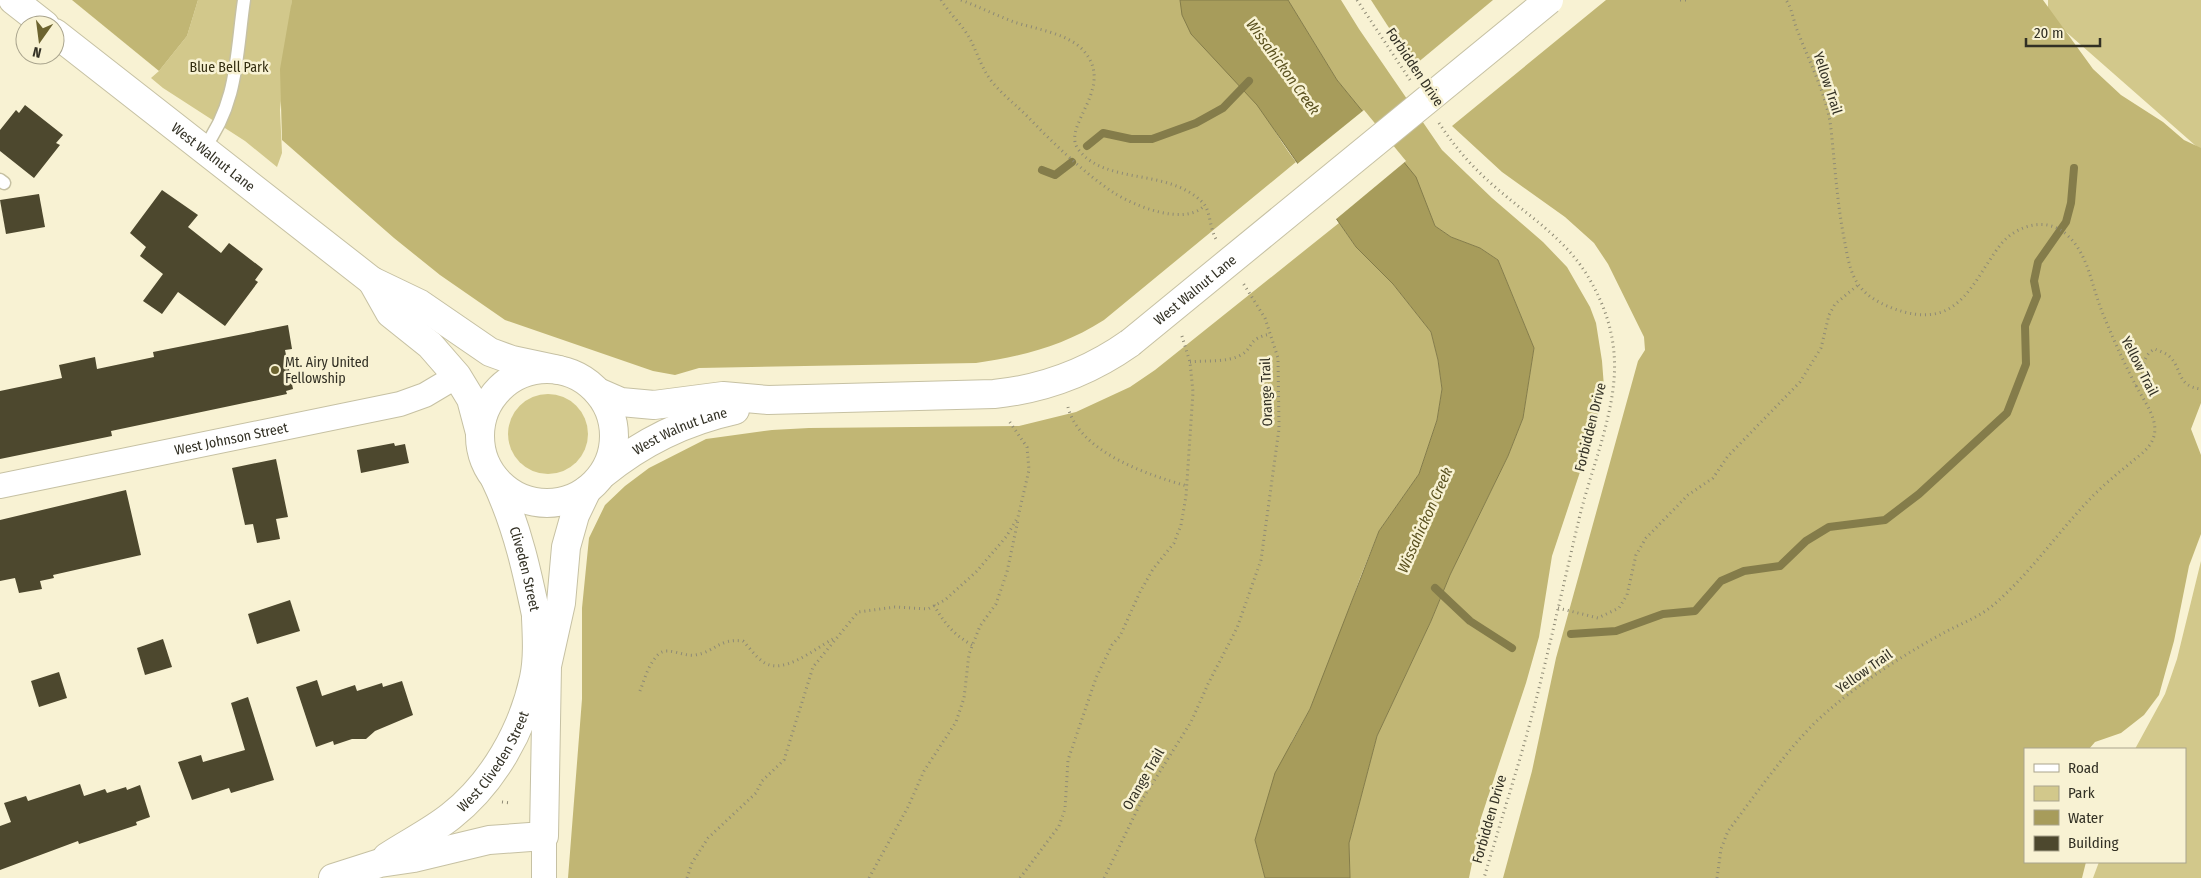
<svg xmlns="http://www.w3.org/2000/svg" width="2201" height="878" font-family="'Fira Sans Condensed',sans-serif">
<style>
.green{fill:#d2c88b}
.forest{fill:#c1b674}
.water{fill:#a79c5b;stroke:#847c4a}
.pier{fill:#f8f2d3}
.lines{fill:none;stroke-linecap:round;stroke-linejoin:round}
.stream{stroke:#847c4a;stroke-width:8}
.building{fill:#4d482e}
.lane-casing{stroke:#c6c1a3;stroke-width:15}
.street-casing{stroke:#c6c1a3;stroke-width:26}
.secondary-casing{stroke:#c6c1a3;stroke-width:30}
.path{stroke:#8e8a75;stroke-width:3;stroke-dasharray:1 4;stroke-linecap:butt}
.lane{stroke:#fff;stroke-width:12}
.street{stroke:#fff;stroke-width:24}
.secondary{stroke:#fff;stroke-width:28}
.secondary-bridge-casing{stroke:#c6c1a3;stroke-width:30;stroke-linecap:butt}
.secondary-bridge{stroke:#fff;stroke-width:28}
.poi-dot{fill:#6c632f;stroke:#f8f2d3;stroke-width:2}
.labels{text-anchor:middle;stroke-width:5;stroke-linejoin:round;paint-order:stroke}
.park-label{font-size:14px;fill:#332d10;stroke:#f8f2d3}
.street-label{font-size:14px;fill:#323024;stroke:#f8f2d3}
.poi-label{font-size:14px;fill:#323024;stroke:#f8f2d3;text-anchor:start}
.water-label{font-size:15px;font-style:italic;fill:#5a511f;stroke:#f8f2d3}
</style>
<rect width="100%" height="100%" fill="#f8f2d3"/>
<g class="green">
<path d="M 198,0 L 292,0 L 280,110 L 282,153 L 277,167 L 245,141 L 163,88 L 151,78 L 159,71 L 187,36 Z"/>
<path d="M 2048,0 L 2201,0 L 2201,156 L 2196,146 L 2048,16 Z"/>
<circle cx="548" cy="434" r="40"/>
<path d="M 2201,561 L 2201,878 L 2093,878 L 2099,862 L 2185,862 L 2185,749 L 2135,749 L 2165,694 L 2177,659 Z"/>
</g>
<g class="forest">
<path d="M 72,0 L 198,0 L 187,36 L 159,71 Z"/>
<path d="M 292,0 L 1180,0 C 1186,39 1233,73 1257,104 C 1271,123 1282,144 1296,162 L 1104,320 C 1063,346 1024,356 976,363 L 699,368 L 675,375 L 653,371 L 505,320 L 440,275 L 394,238 L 282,140 L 280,69 Z"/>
<path d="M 1288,0 L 1341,0 L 1359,29 L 1442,150 L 1492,198 L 1543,242 L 1567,267 L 1590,307 L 1596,323 L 1602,361 L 1604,387 L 1596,424 L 1552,556 L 1539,637 L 1526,683 L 1481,818 L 1469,878 L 1350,878 L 1349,843 L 1377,736 L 1431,621 L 1450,575 L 1508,456 L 1523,418 L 1534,348 L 1498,260 L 1480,248 L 1451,237 L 1435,226 L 1415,177 L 1337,80 Z"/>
<path d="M 1371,0 L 1493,0 L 1416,64 L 1404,51 Z"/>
<path d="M 1606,0 L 2043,0 L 2093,69 L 2121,95 L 2163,122 L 2184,140 L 2201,148 L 2201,403 L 2191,429 L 2201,455 L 2201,534 L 2189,566 L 2174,641 L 2159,695 L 2144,715 L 2121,733 L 2095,742 L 2089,749 L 2025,749 L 2025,862 L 2086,862 L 2082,878 L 1503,878 L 1532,771 L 1556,658 L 1638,361 L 1645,350 L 1644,337 L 1608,264 L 1594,243 L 1565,217 L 1502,172 L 1452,126 Z"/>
<path d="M 1339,223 L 1356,247 L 1393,284 L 1431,332 L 1438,360 L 1442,389 L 1437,420 L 1419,474 L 1379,531 L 1360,578 L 1334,652 L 1310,709 L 1292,741 L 1255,840 L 1265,878 L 568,878 L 582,699 L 582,608 L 589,538 L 605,505 L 625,486 L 649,468 L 706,439 L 772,430 L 809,428 L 1019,426 L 1076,412 L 1130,387 L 1155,370 Z"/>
</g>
<path class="water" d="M 1180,0 L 1288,0 L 1337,80 L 1416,177 L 1435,226 L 1451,237 L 1480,248 L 1498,260 L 1534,348 L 1523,418 L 1508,456 L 1450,575 L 1431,621 L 1377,736 L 1349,843 L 1350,878 L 1265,878 L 1255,840 L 1275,773 L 1310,709 L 1379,531 L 1419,474 L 1437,420 L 1442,389 L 1438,360 L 1431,332 L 1393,284 L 1356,247 L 1257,105 L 1191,34 L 1182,15 Z"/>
<path class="pier" d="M 1364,110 L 1406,161 L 1335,220 L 1296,165 Z"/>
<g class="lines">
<g class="stream">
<path d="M 1087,146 L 1103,133 L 1131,139 L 1152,139 L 1196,123 L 1223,108 L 1249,81"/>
<path d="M 1042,170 L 1055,175 L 1072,162"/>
<path d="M 1435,588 L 1470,621 L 1512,648"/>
<path d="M 1571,634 L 1616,631 L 1663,614 L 1695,611 L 1721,581 L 1744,571 L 1780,566 L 1806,541 L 1829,527 L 1885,520 L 1919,494 L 2007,413 L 2026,364 L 2025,326 L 2037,296 L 2034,281 L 2038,262 L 2066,222 L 2071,203 L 2074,168"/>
</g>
</g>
<g class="building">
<path d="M 25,105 L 63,135 L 56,143 L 60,145 L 34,178 L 0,151 L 0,130 L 16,110 L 19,113 Z"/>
<path d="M 162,190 L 198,215 L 188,227 L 221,253 L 229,243 L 263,269 L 255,280 L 258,282 L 225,326 L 178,292 L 162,314 L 143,301 L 163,274 L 140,256 L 146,247 L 130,233 Z"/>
<path d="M 39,194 L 45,227 L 6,234 L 0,200 Z"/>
<path d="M 288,325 L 292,349 L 285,350 L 293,389 L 286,391 L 287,394 L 111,431 L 112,436 L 0,459 L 0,391 L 62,378 L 59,365 L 95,357 L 97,369 L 154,357 L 153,352 Z"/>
<path d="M 394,443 L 395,446 L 405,444 L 409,463 L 361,473 L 357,450 Z"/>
<path d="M 276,459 L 288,517 L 276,519 L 280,539 L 257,543 L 253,524 L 245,525 L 232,468 Z"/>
<path d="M 126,490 L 141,555 L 53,575 L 54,578 L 40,581 L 42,589 L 19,593 L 15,578 L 0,581 L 0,520 Z"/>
<path d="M 290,600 L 300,631 L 257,644 L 248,614 Z"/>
<path d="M 163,639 L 172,667 L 145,675 L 137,648 Z"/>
<path d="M 59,672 L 67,698 L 39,707 L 31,681 Z"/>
<path d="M 317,680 L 322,696 L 355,685 L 357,691 L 382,683 L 383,687 L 402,681 L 413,715 L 375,731 L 366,739 L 352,739 L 334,745 L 333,741 L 316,747 L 296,687 Z"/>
<path d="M 248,697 L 274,780 L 231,793 L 229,788 L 192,800 L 178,762 L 201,755 L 203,762 L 245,750 L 231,703 Z"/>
<path d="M 80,784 L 84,796 L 105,789 L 107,793 L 126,787 L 127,790 L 140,785 L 150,817 L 136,822 L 137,825 L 79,844 L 78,841 L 0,870 L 0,826 L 11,822 L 4,803 L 26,796 L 28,801 Z"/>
</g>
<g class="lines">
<g class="lane-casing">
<g id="lane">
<path d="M 203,149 C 238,104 236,55 244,0"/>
<path d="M 0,180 L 4,183"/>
</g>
</g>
<g class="street-casing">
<g id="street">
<path id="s1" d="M 0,486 L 400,404 L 425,395 L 457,376"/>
<path d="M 544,878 L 544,836"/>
</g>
</g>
<g class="secondary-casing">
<g id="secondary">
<path d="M 13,0 L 45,25"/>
<path id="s2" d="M 55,33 L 372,281 L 420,304 L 490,352 L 512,360 L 559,370"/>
<path d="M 372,281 L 390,313 L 430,345 L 457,376 L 471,399 L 480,433"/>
<circle cx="547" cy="436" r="67"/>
<path d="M 598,392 L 621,402 L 654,405 L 723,396 L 768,400 L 994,394 C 1043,389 1089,372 1130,343"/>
<path id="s3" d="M 603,474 C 643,441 685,421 735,410"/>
<path id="s4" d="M 495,479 C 519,529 529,581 540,634"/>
<path id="s5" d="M 387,857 C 408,843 431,832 451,816 C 493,783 523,730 534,678 C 538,659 537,638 536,618"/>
<path d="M 333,878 L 380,863 L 414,858 L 489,840 L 544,836 L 547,666 L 561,603 L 566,547 L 575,515 L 587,490"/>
</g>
</g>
<g class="path">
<path d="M 941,0 C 949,13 964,27 970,39 C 978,54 982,70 993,83 C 1004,96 1016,105 1028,117 C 1054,144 1083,172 1114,193 C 1135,206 1185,227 1205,205"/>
<path d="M 961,0 C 979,7 996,15 1014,22 C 1035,29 1067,33 1083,50 C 1117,87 1061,125 1078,149 C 1105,186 1170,167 1204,204 C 1210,211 1210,229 1216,239"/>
<path d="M 1357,0 L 1410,80"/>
<path d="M 1680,0 L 1689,0"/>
<path d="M 1439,123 C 1454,146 1472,167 1494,186 C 1528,216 1567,239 1590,280 C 1608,311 1617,344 1614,380 C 1610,426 1591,471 1580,515 C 1565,578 1551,641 1535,704 C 1520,762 1501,820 1484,878"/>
<path d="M 1190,362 C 1206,360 1226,363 1241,355 C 1254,348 1247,338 1271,334"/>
<path d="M 2136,386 L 2141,382 C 2143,370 2142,355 2155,349 C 2159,351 2166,353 2169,356 C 2183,369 2176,386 2201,389"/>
<path d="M 1068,407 C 1079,452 1148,475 1187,486"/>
<path d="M 934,605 C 944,623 954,635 972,645"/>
<path d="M 1558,608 L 1598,618 L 1619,608 L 1627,595 L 1636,555 L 1646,538 L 1688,495 L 1713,478 L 1728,456 L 1800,382 L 1821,348 L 1829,315 L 1835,304 L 1858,285"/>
<path d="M 640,691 C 645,678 649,662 660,653 C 669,647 684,657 695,655 C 715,652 719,638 743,641 C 749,647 755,656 762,661 C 782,677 814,649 833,639"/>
<path d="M 502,802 L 511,803"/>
<path d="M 687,878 L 692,863 L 708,838 L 756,793 L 762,781 L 784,760 L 813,667 L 858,612 L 895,607 L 928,609 L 945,600 L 976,572 L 1006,537 L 1018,517 L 1029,470 L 1027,447 L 1009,421"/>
<path d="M 869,878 L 908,807 L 924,771 L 956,722 L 964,698 L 969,654 L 980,626 L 996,604 L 1007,572 L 1018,520"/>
<path d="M 1020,878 L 1059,826 L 1065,809 L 1068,760 L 1096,678 L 1112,645 L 1120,636 L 1140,592 L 1153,569 L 1174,543 L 1181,525 L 1186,496 L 1193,392 L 1190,362 L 1181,333"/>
<path d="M 1104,878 L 1142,800 L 1191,722 L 1208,684 L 1237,628 L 1261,560 L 1279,429 L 1278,358 L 1265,318 L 1243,283"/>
<path d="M 1717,878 L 1721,849 L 1728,831 C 1757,793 1793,740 1829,710 C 1864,680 1908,652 1949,630 C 1963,623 1978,617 1991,607 C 2028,576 2055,536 2088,501 C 2104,484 2122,470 2140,455 C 2169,432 2149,410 2135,384 C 2122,359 2111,334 2101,309 C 2091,283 2088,254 2067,235 C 2047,216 2017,225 2001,244 C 1973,280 1961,327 1904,312 C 1887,307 1868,299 1858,284 C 1849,271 1847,253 1844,238 C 1837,202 1835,166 1831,129 C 1827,95 1810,64 1798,32 C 1793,21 1793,10 1786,0"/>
</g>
<use href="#lane" class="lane"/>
<use href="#street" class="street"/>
<use href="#secondary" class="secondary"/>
<g class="secondary-bridge-casing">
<g id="secondary-bridge">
<path id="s6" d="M 1130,343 L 1549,0"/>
</g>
</g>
<use href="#secondary-bridge" class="secondary-bridge"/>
</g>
<circle class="poi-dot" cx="275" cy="370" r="5"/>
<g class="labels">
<g class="park-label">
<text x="229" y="72">Blue Bell Park</text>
</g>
<g class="street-label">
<text transform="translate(1415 67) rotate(56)" y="5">Forbidden Drive</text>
<text transform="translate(1828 83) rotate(72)" y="5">Yellow Trail</text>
<text dy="5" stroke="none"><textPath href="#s2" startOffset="201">West Walnut Lane</textPath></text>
<text dy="5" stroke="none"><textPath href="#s6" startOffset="84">West Walnut Lane</textPath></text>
<text transform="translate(2140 366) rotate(63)" y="5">Yellow Trail</text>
<text transform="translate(1266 392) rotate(-92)" y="5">Orange Trail</text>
<text transform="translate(1590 427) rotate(-76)" y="5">Forbidden Drive</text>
<text dy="5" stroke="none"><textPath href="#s3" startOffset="89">West Walnut Lane</textPath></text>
<text dy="5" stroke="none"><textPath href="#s1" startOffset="236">West Johnson Street</textPath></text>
<text dy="5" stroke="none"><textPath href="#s4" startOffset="95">Cliveden Street</textPath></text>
<text transform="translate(1864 671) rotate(-35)" y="5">Yellow Trail</text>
<text dy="5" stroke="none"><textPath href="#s5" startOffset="146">West Cliveden Street</textPath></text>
<text transform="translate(1143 779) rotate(-60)" y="5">Orange Trail</text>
<text transform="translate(1489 819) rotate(-74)" y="5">Forbidden Drive</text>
</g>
<g class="poi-label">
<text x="285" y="367">Mt. Airy United<tspan x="285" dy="16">Fellowship</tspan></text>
</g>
<g class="water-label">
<text transform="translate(1283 67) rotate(54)" y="5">Wissahickon Creek</text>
<text transform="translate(1425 520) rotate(-66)" y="5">Wissahickon Creek</text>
</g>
</g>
<rect x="2024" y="748" width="162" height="115" fill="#f8f2d3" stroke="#a9a48d"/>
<rect x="2034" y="764" width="25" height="8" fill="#ffffff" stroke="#a9a48d"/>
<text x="2068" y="773" font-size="15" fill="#323024">Road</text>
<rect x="2034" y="786" width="25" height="15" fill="#d2c88b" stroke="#a9a48d"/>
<text x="2068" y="798" font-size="15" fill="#323024">Park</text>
<rect x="2034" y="810" width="25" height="15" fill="#a79c5b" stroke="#a9a48d"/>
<text x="2068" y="823" font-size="15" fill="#323024">Water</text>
<rect x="2034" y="836" width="25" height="15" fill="#4d482e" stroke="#a9a48d"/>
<text x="2068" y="848" font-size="15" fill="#323024">Building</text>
<g transform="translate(40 40) rotate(194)"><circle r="24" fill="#f8f2d3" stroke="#a9a48d"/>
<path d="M0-4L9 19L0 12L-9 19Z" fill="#6c632f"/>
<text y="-8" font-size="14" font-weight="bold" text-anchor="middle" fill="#323024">N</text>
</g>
<path d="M2026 38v8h74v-8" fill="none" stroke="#323024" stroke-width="2.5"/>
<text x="2034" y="38" font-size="15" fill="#323024" stroke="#f8f2d3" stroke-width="4" paint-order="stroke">20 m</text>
</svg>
